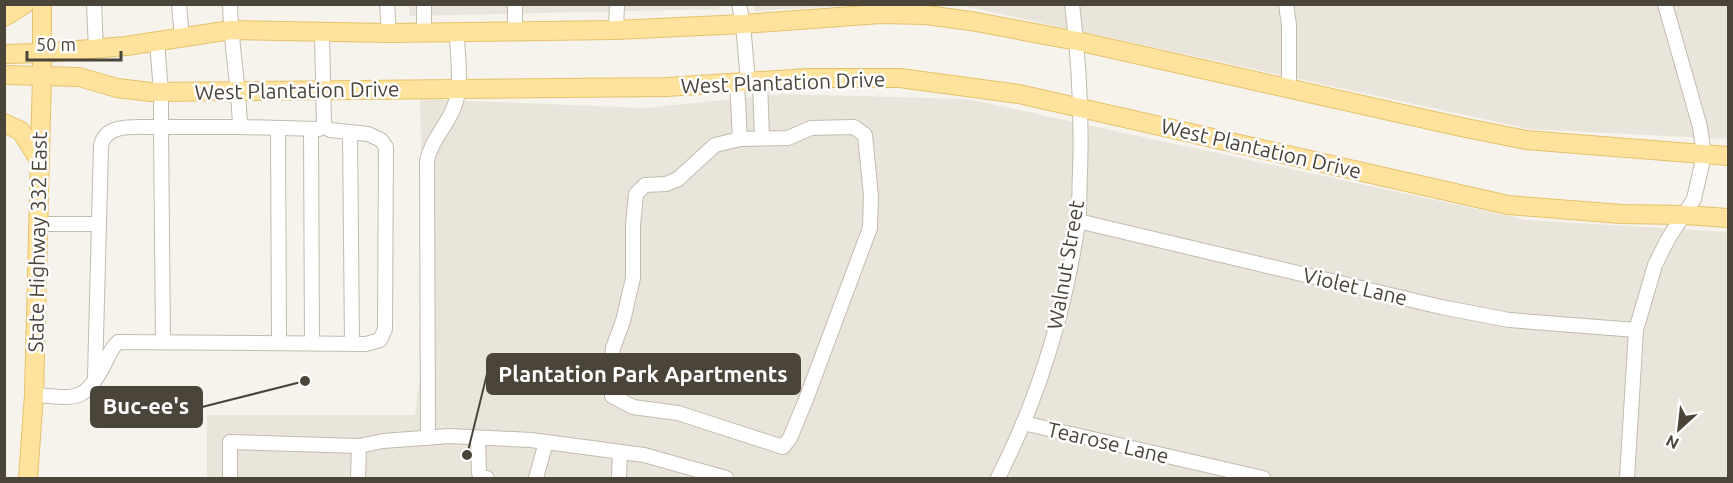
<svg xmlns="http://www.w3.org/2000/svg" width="1733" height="483" font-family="Ubuntu,sans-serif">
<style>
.residential{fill:#eae5da}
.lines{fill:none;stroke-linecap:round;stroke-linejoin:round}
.minor-casing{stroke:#c2bbae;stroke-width:16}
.major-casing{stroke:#e6c16a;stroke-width:20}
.minor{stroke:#fff;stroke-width:14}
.major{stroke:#ffe39c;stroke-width:18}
.labels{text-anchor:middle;stroke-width:5;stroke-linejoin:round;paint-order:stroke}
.street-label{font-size:21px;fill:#4b4439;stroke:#fff}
.leader{fill:none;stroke:#4b4439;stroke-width:2}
.callout-dot{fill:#4b4439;stroke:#fff;stroke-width:2}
.callout{fill:#4b4439;stroke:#4b4439;stroke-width:2}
.callout-label{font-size:22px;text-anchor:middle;font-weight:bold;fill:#fff}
</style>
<rect width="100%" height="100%" fill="#f6f3ec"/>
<g class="residential">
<path d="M 719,4 L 720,9 L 409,16 L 409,5 Z"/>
<path d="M 754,4 L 865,4 L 865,5 L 755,11 Z"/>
<path d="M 967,5 L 1728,5 L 1728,139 L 1529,129 L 968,7 Z"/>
<path d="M 783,94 L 967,99 L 1527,220 L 1728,232 L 1728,478 L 207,478 L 207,415 L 415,415 L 426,329 L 420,99 L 645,108 Z"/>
</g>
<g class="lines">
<g class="minor-casing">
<g id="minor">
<path d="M 94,4 L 96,49"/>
<path d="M 179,4 L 182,38"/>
<path d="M 230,4 C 231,46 239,86 240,127 L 319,129"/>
<path d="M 387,4 L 389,33"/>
<path d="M 424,4 L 424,33"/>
<path d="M 739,4 L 743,24 L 748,82"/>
<path d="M 1286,4 L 1289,25 L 1289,88"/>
<path d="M 616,30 L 617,4"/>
<path d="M 515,32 L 515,4"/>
<path d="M 157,42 L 161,92 L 161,127 L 240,127"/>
<path d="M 760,81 L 762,138"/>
<path d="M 737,83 L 740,139 L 715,145 L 678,179 L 666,184 L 645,185 L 636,194 L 633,225 L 633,278 L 623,321 L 613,348 L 611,377 L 612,396 L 633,407 L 678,413 L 783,447 L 790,438 L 805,402 L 870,228 L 871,196 L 865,135 L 854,127 L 811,128 L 788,138 L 740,139"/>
<path d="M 278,129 L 279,343"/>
<path d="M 311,129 L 312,343"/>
<path d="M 350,132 L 352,344"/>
<path d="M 1078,221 L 1441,307 L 1509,320 L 1636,330"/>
<path d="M 38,224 L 99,224"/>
<path d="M 95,377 L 101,146 C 105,121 141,128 161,127 L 163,342"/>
<path d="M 34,395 C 74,397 83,405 104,365 C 108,357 111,348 118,342 L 366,344 L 380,340 L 385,329 L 386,147 L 381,140 L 368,134 L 330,130 L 324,126 L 322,32"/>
<path d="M 1023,423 L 1263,478"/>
<path d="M 428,438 L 427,161 C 431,140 447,126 454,107 C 463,85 457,56 457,32"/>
<path d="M 478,438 L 479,473 L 482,478 L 487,478"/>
<path d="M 230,478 L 230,442 L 359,446 L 383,441 L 449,436 L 531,440 L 644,455 L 726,478"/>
<path d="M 358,478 L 359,446"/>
<path d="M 536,478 L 546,442"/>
<path d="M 619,478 L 620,452"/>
<path d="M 998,478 C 1038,399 1065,311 1078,223 C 1080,207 1079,189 1080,173 C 1082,116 1079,60 1072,4"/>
<path d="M 1627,478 L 1636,330 L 1655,265 L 1668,239 L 1694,199 L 1704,155 L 1700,127 L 1665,4"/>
</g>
</g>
<g class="major-casing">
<g id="major">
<path d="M 4,17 L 25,4"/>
<path d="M 4,54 L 42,53 L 126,46 L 231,30 L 389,33 L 616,30 L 743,24 L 880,14 L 926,15 L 971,21 L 1077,41 L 1461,127 L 1526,140 L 1728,156"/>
<path d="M 4,75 L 79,77 L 117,88 L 151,92 L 666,87 L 808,78 L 900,78 L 1019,94 L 1508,205 L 1621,214 L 1685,215 L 1728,218"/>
<path d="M 4,123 L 21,131 L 39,160"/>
<path d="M 28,478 L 34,395 L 42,75 L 42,4"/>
</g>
</g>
<use href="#minor" class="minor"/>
<use href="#major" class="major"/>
</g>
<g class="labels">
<g class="street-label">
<text transform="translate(783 83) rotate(-2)" y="7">West Plantation Drive</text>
<text transform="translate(297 91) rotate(-1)" y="7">West Plantation Drive</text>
<text transform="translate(1261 149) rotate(13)" y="7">West Plantation Drive</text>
<text transform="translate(38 242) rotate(-89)" y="7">State Highway 332 East</text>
<text transform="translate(1066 265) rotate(-80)" y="7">Walnut Street</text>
<text transform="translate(1355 287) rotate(13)" y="7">Violet Lane</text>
<text transform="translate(1108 443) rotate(13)" y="7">Tearose Lane</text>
</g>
</g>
<path class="leader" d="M467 455L487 374M305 381L202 407"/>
<g class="callout-dot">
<circle cx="467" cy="455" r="6"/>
<circle cx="305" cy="381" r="6"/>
</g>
<g class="callout">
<rect x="487" y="354" width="313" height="40" rx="6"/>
<rect x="91" y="387" width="111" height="40" rx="6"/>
</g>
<g class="callout-label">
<text x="643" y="382">Plantation Park Apartments</text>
<text x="146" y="414">Buc-ee's</text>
</g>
<rect width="1733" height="483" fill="none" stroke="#4b4439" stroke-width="12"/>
<g transform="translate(1679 429) rotate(207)" stroke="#ffffff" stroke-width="4.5" paint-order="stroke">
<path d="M0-4.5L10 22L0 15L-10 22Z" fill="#4b4439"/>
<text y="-9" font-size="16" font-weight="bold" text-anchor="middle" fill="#4b4439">N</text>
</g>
<path d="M27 51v9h94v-9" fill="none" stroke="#4b4439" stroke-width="3"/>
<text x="36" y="51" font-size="18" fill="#4b4439" stroke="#ffffff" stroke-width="4.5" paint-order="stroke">50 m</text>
</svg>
